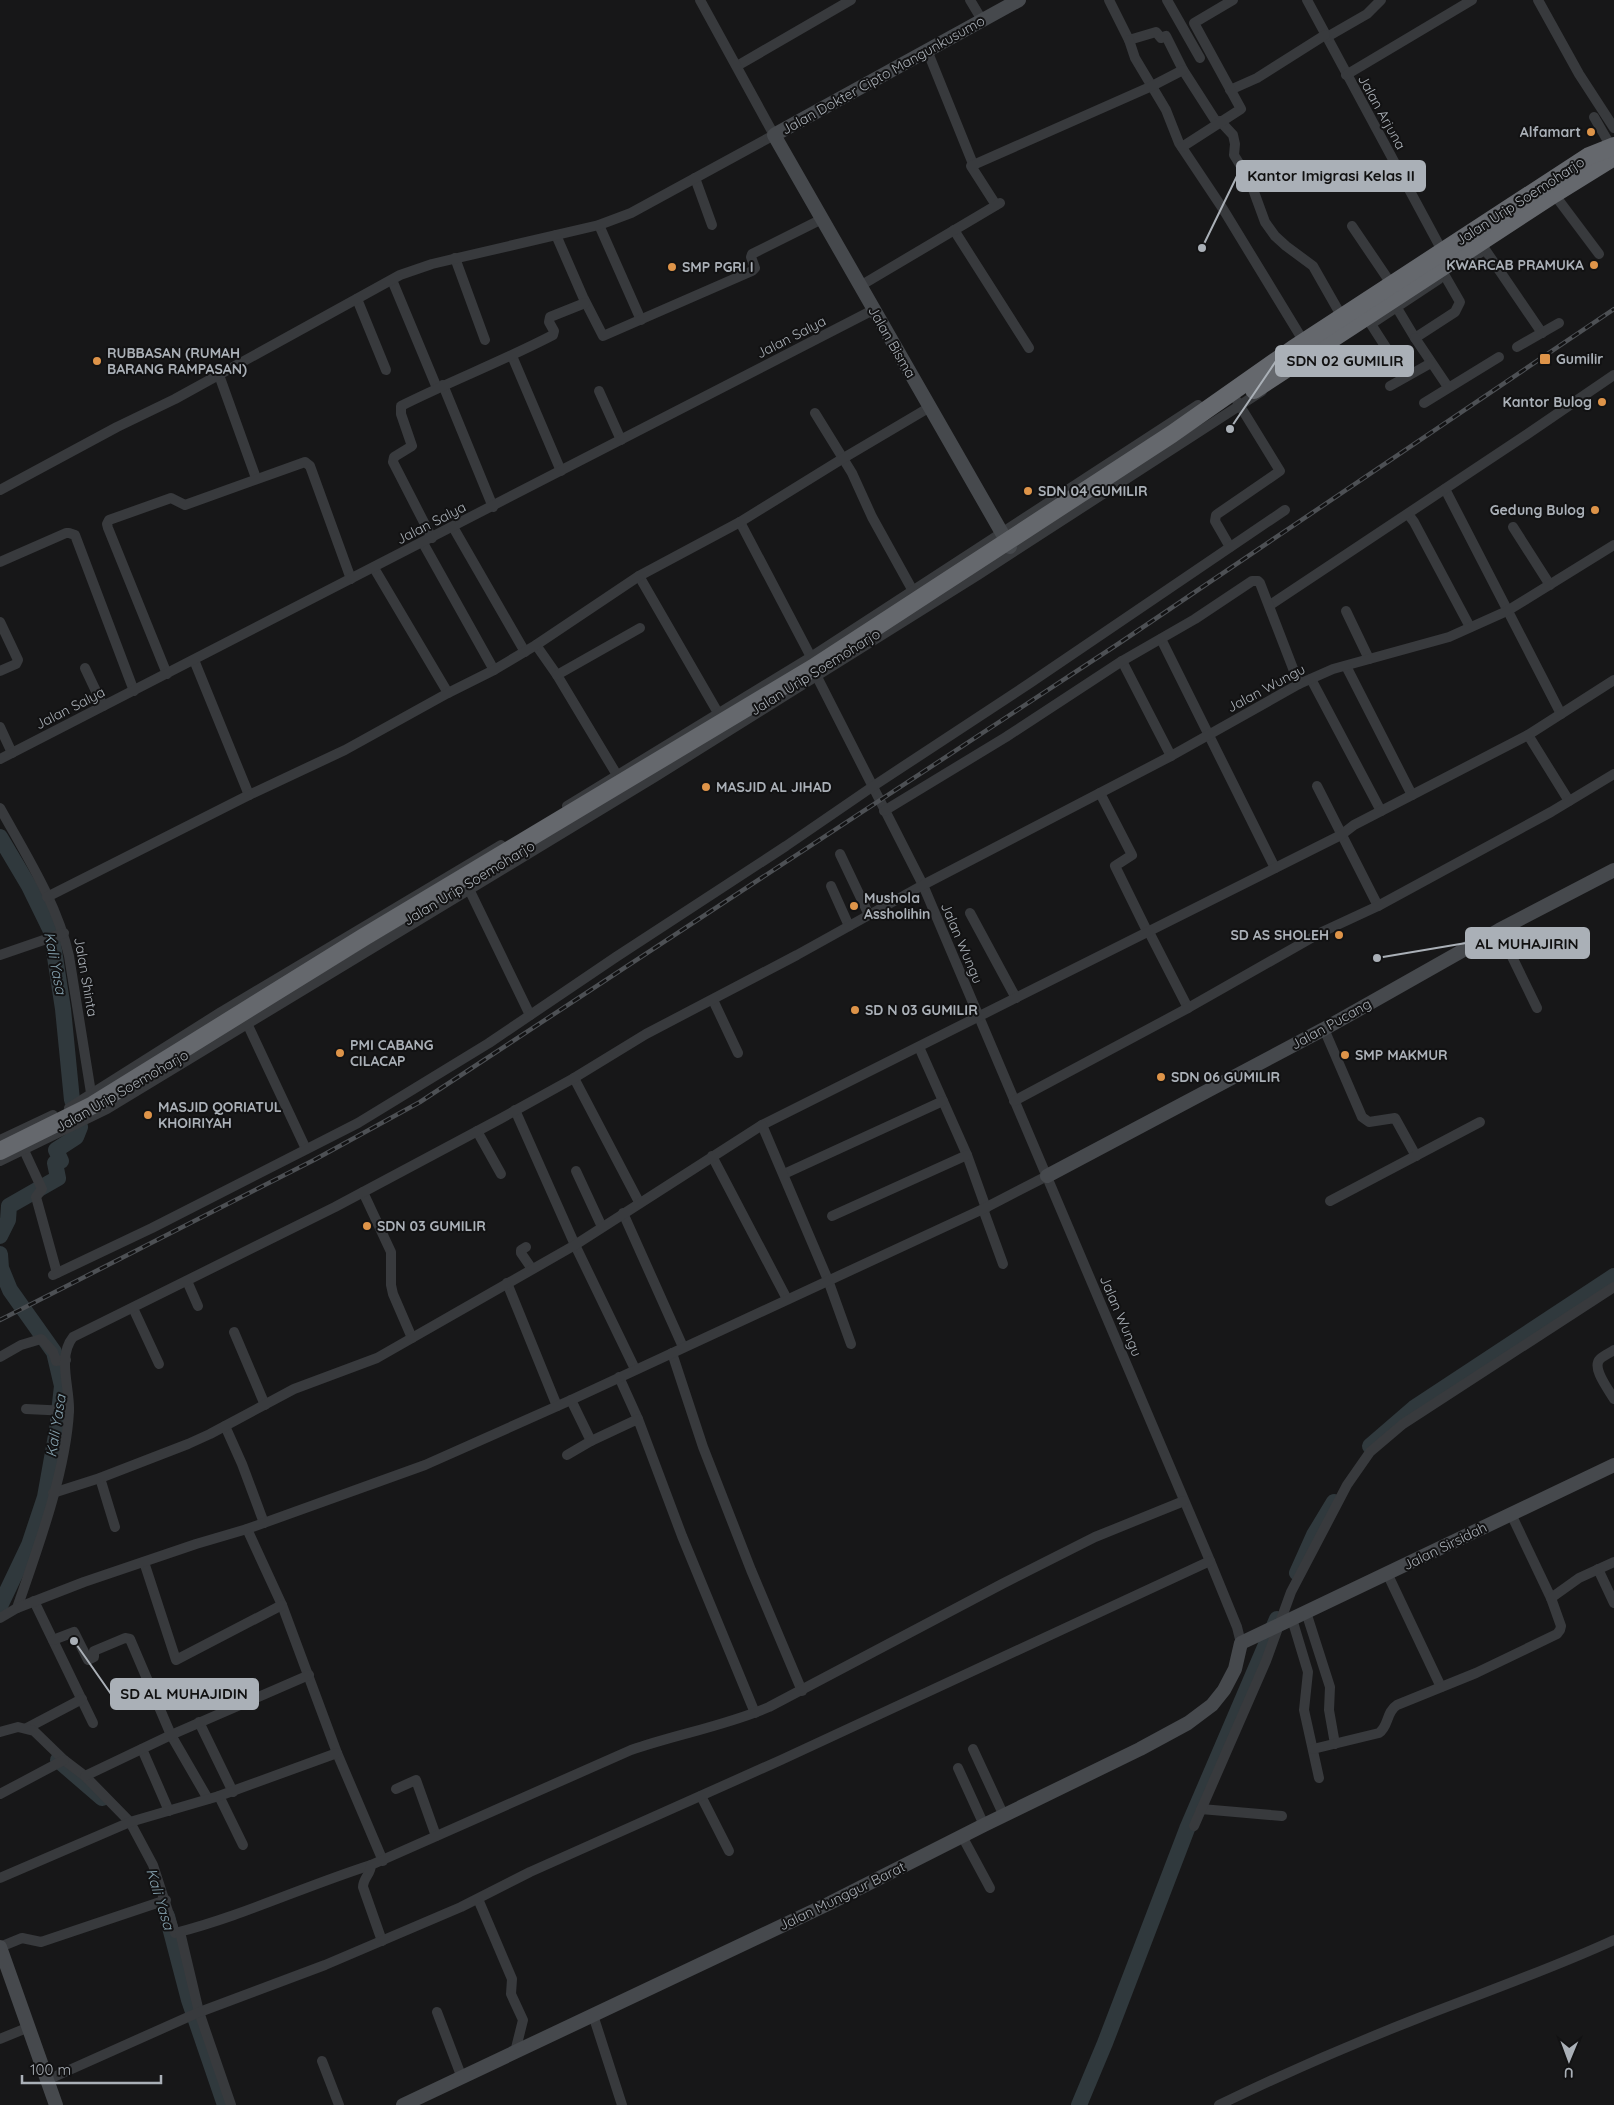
<svg xmlns="http://www.w3.org/2000/svg" width="1614" height="2105" font-family="Quicksand,sans-serif">
<style>
.lines{fill:none;stroke-linecap:round;stroke-linejoin:round}
.river{stroke:#30393d;stroke-width:16}
.street{stroke:#383a3d;stroke-width:10}
.secondary{stroke:#46494d;stroke-width:14}
.highway{stroke:#65686d;stroke-width:18}
.rail-casing{stroke:#4d5054;stroke-width:4.5}
.rail{stroke:#121213;stroke-width:2.5;stroke-dasharray:8;stroke-linecap:butt}
.poi-dot{fill:#de9449;stroke:#121213;stroke-width:2}
.labels{text-anchor:middle;stroke-width:4;stroke-linejoin:round;paint-order:stroke}
.street-label{font-size:14px;fill:#aab0b7;stroke:#121213}
.poi-label{font-size:14px;font-weight:bold;fill:#aab0b7;stroke:#121213;text-anchor:start}
.water-label{font-size:15px;font-style:italic;fill:#85a1ae;stroke:#121213}
.leader{fill:none;stroke:#aab0b7;stroke-width:2}
.callout-dot{fill:#aab0b7;stroke:#121213;stroke-width:2}
.callout{fill:#aab0b7;stroke:#aab0b7;stroke-width:2}
.callout-label{font-size:15px;text-anchor:middle;font-weight:bold;fill:#111}
</style>
<rect width="100%" height="100%" fill="#171718"/>
<g class="lines">
<g class="river">
<path d="M 0,837 L 29,886 L 51,931 L 63,1009 L 72,1100"/>
<path d="M 0,1236 L 8,1220 L 9,1206 L 58,1178 L 55,1163 L 61,1161 L 56,1150 L 76,1137 L 80,1127"/>
<path d="M 0,1254 L 1,1268 L 10,1290 L 54,1352 L 62,1386 L 57,1430 L 45,1497 L 29,1545 L 0,1606"/>
<path d="M 1370,1446 L 1414,1408 L 1614,1276"/>
<path d="M 1297,1573 L 1314,1535 L 1334,1502"/>
<path d="M 58,1760 L 102,1798"/>
<path d="M 167,1916 L 189,2000 L 225,2105"/>
<path d="M 1079,2105 L 1105,2043 L 1187,1829 L 1277,1619"/>
</g>
<g class="street">
<path d="M 970,0 L 982,20"/>
<path d="M 1109,0 L 1129,40 L 1156,32 L 1161,38 L 1166,36 L 1183,70 L 1217,123"/>
<path d="M 1167,0 L 1200,58"/>
<path d="M 1307,0 L 1445,256"/>
<path d="M 1538,0 L 1579,74 L 1614,128"/>
<path d="M 1327,37 L 1367,14 L 1381,0"/>
<path d="M 1129,40 L 1135,58 L 1166,110 L 1179,143 L 1223,209 L 1304,342"/>
<path d="M 927,50 L 973,164"/>
<path d="M 737,66 L 851,0"/>
<path d="M 1346,75 L 1472,0"/>
<path d="M 1230,90 L 1257,78 L 1325,35"/>
<path d="M 1594,117 L 1609,143"/>
<path d="M 1220,121 L 1233,135 L 1235,144 L 1234,155 L 1250,181 L 1265,222 L 1275,236 L 1286,246 L 1313,266 L 1342,317"/>
<path d="M 1182,147 L 1241,109 L 1194,23 L 1233,0"/>
<path d="M 695,178 L 712,225"/>
<path d="M 1554,194 L 1599,254"/>
<path d="M 996,205 L 971,166 L 1152,86 L 1183,70"/>
<path d="M 599,225 L 641,320"/>
<path d="M 1352,226 L 1392,285"/>
<path d="M 954,230 L 1029,348"/>
<path d="M 556,235 L 583,297 L 603,336 L 752,271 L 755,268 L 751,257 L 752,254 L 822,219"/>
<path d="M 1482,245 L 1542,333"/>
<path d="M 455,258 L 485,340"/>
<path d="M 1466,261 L 1485,250"/>
<path d="M 392,280 L 437,388"/>
<path d="M 860,286 L 1000,203"/>
<path d="M 357,299 L 386,370"/>
<path d="M 1394,303 L 1415,338 L 1455,312 L 1460,302 L 1441,269"/>
<path d="M 1367,318 L 1405,377"/>
<path d="M 1374,322 L 1439,279"/>
<path d="M 1415,338 L 1448,387"/>
<path d="M 1517,347 L 1559,323"/>
<path d="M 512,356 L 561,471"/>
<path d="M 219,375 L 256,478"/>
<path d="M 443,385 L 493,507"/>
<path d="M 1390,386 L 1431,363"/>
<path d="M 599,391 L 621,440"/>
<path d="M 1424,403 L 1499,357"/>
<path d="M 815,413 L 852,473 L 872,517 L 913,591 L 915,597"/>
<path d="M 1445,489 L 1561,714"/>
<path d="M 0,490 L 117,427 L 175,399 L 400,275 L 432,264 L 599,225 L 631,213 L 774,135 L 700,0"/>
<path d="M 1408,514 L 1414,522 L 1470,627"/>
<path d="M 740,522 L 811,657 L 812,663"/>
<path d="M 453,527 L 525,652"/>
<path d="M 1513,527 L 1550,585"/>
<path d="M 432,538 L 393,462 L 394,457 L 412,446 L 401,414 L 401,406 C 451,381 503,361 553,335 L 554,331 L 549,322 L 550,317 L 585,303"/>
<path d="M 423,543 L 494,670"/>
<path d="M 1230,547 L 1215,521 L 1216,515 L 1280,471 L 1237,401"/>
<path d="M 0,562 L 66,533 L 69,533 L 75,535 L 134,691"/>
<path d="M 374,568 L 448,693"/>
<path d="M 639,576 L 721,718"/>
<path d="M 1270,605 L 1526,435 L 1614,375"/>
<path d="M 1346,611 L 1369,659"/>
<path d="M 0,622 L 18,660 L 16,664 L 0,671"/>
<path d="M 1161,639 L 1275,868"/>
<path d="M 536,645 L 557,675 L 617,775 L 618,780"/>
<path d="M 194,660 L 249,795"/>
<path d="M 1122,661 L 1171,756"/>
<path d="M 1346,666 L 1412,795"/>
<path d="M 85,668 L 103,706"/>
<path d="M 815,673 L 923,885 L 1210,1561 L 1237,1627 L 1241,1643"/>
<path d="M 167,674 L 108,528 L 107,524 L 109,520 L 171,498 L 185,505 L 305,462 L 310,466 L 351,579"/>
<path d="M 557,675 L 640,628"/>
<path d="M 1311,679 L 1381,811"/>
<path d="M 0,727 L 12,753"/>
<path d="M 1528,735 L 1569,801"/>
<path d="M 0,759 L 873,310"/>
<path d="M 1317,786 L 1378,906"/>
<path d="M 1100,793 L 1132,855 L 1115,866 L 1148,933"/>
<path d="M 567,806 L 811,657 L 1198,405"/>
<path d="M 0,808 C 26,855 57,903 69,956 L 92,1099"/>
<path d="M 884,811 L 1006,737 L 1122,661 L 1195,619 L 1252,581 L 1258,581 L 1260,583 L 1299,684"/>
<path d="M 840,854 L 869,915"/>
<path d="M 467,885 L 530,1015"/>
<path d="M 831,886 L 849,926"/>
<path d="M 47,897 L 249,795 L 345,750 L 448,693 L 494,670 L 536,645 L 639,576 L 740,522 L 842,459 L 930,407"/>
<path d="M 970,913 L 1016,998"/>
<path d="M 1499,930 L 1537,1008"/>
<path d="M 1149,932 L 1188,1008"/>
<path d="M 0,955 L 64,933"/>
<path d="M 713,1000 L 738,1053"/>
<path d="M 245,1019 L 306,1149"/>
<path d="M 1324,1029 L 1362,1117 L 1369,1122 L 1395,1118 L 1416,1156"/>
<path d="M 919,1047 L 967,1155 L 986,1208"/>
<path d="M 574,1078 L 639,1202"/>
<path d="M 1014,1101 L 1188,1008 L 1322,932 L 1378,906 L 1551,812 L 1614,774"/>
<path d="M 69,1108 L 221,1012 L 501,845"/>
<path d="M 515,1110 L 575,1245 L 635,1369"/>
<path d="M 762,1125 L 1341,835 L 1354,825 L 1528,735 L 1614,680"/>
<path d="M 477,1131 L 501,1174"/>
<path d="M 0,1140 L 53,1115"/>
<path d="M 22,1146 L 42,1189 L 36,1197 L 57,1273"/>
<path d="M 712,1156 L 787,1299"/>
<path d="M 0,1161 L 107,1109 L 655,777 L 978,575 L 1262,391"/>
<path d="M 576,1171 L 602,1227"/>
<path d="M 784,1174 L 943,1101"/>
<path d="M 363,1192 L 391,1252 L 391,1285 L 393,1294 L 412,1338"/>
<path d="M 1330,1201 L 1480,1122"/>
<path d="M 983,1209 L 1003,1264"/>
<path d="M 623,1213 L 683,1347"/>
<path d="M 832,1216 L 967,1155"/>
<path d="M 526,1247 L 521,1250 L 521,1253 L 532,1269"/>
<path d="M 53,1275 L 152,1228 L 358,1123 L 489,1043 L 616,957 L 786,846 L 872,787 L 1030,683 L 1285,510"/>
<path d="M 187,1281 L 198,1306"/>
<path d="M 507,1283 L 557,1406"/>
<path d="M 133,1308 L 159,1364"/>
<path d="M 234,1332 L 265,1405"/>
<path d="M 1614,1350 C 1610,1353 1604,1355 1600,1359 C 1591,1368 1609,1390 1614,1399"/>
<path d="M 672,1353 L 703,1447 L 751,1570 L 802,1691"/>
<path d="M 0,1357 L 21,1345 L 41,1339 L 53,1352 L 56,1361 L 66,1360"/>
<path d="M 619,1377 L 638,1419"/>
<path d="M 571,1400 L 591,1441"/>
<path d="M 26,1409 L 69,1411"/>
<path d="M 225,1426 L 242,1464 L 264,1523"/>
<path d="M 567,1455 L 591,1441 L 638,1419 L 682,1536 L 755,1713"/>
<path d="M 100,1478 L 115,1527"/>
<path d="M 53,1493 L 100,1478 L 188,1444 L 210,1434 L 294,1389 L 377,1358 L 575,1245 L 762,1125 L 828,1280 L 851,1344"/>
<path d="M 1511,1514 L 1551,1598"/>
<path d="M 247,1529 L 282,1605 L 337,1753 L 383,1861"/>
<path d="M 144,1562 L 176,1660 L 282,1605"/>
<path d="M 1598,1569 L 1614,1603"/>
<path d="M 1387,1573 L 1441,1687"/>
<path d="M 34,1601 L 93,1723"/>
<path d="M 17,1608 C 37,1550 66,1472 69,1411 C 70,1388 57,1357 73,1337 L 335,1207 L 500,1119 L 574,1078 L 646,1034 L 797,955 L 923,885 L 1171,756 L 1299,684 L 1333,669 L 1449,637 L 1507,611 L 1614,545"/>
<path d="M 1306,1612 L 1330,1687 L 1329,1710 L 1335,1744"/>
<path d="M 0,1618 L 17,1608 L 84,1582 L 196,1544 L 247,1529 L 425,1465 L 571,1400 L 983,1209 L 1047,1176"/>
<path d="M 1292,1619 L 1308,1672 L 1304,1710 L 1319,1778"/>
<path d="M 53,1640 L 74,1632 L 88,1660 L 94,1657 L 94,1651 L 125,1638 L 130,1639 L 171,1735 L 208,1799"/>
<path d="M 199,1722 L 233,1792"/>
<path d="M 27,1728 L 82,1699"/>
<path d="M 0,1732 L 18,1727 L 34,1731 L 64,1760 L 85,1776 L 130,1822 L 153,1865 L 175,1933 C 242,1916 305,1886 371,1865"/>
<path d="M 142,1749 L 169,1811"/>
<path d="M 973,1749 L 1004,1816"/>
<path d="M 1313,1749 L 1379,1733 C 1389,1726 1386,1712 1397,1705 L 1476,1673 L 1557,1634 L 1560,1630 L 1561,1626 L 1551,1598 L 1579,1578 L 1614,1562"/>
<path d="M 958,1768 L 984,1825"/>
<path d="M 85,1776 L 171,1735 L 309,1675"/>
<path d="M 396,1789 L 416,1780 L 436,1836"/>
<path d="M 0,1794 L 64,1760"/>
<path d="M 219,1796 L 243,1845"/>
<path d="M 701,1796 L 729,1851"/>
<path d="M 1201,1809 L 1282,1816"/>
<path d="M 1194,1826 L 1266,1661 L 1291,1592 L 1347,1485 L 1370,1452 L 1403,1424 L 1614,1287"/>
<path d="M 962,1836 L 990,1888"/>
<path d="M 0,1878 L 130,1822 L 219,1796 L 337,1753"/>
<path d="M 478,1899 L 512,1979 L 511,1994 L 523,2020 L 515,2052"/>
<path d="M 180,1932 L 199,2012 L 231,2105"/>
<path d="M 382,1941 L 363,1887 C 363,1878 371,1874 371,1865 L 631,1750 C 677,1734 725,1726 769,1707 L 1002,1584 L 1095,1537 L 1184,1501"/>
<path d="M 0,1947 L 22,1938 L 41,1942 L 166,1900"/>
<path d="M 437,2012 L 462,2078"/>
<path d="M 593,2015 L 622,2105"/>
<path d="M 0,2039 L 29,2027"/>
<path d="M 322,2061 L 339,2105"/>
<path d="M 47,2080 L 197,2013 L 325,1965 L 461,1907 L 530,1872 L 781,1760 L 1210,1561"/>
<path d="M 1219,2105 C 1285,2073 1352,2044 1421,2017 C 1485,1992 1551,1969 1614,1940"/>
</g>
<g class="secondary">
<path d="M 1010,547 L 774,135 L 1019,0"/>
<path d="M 1047,1176 L 1324,1029 L 1499,930 L 1614,870"/>
<path d="M 0,1947 L 56,2105"/>
<path d="M 403,2105 L 830,1903 L 984,1825 L 1140,1749 L 1188,1723 L 1212,1705 L 1224,1690 L 1235,1669 L 1241,1643 L 1614,1465"/>
</g>
<g class="highway">
<path d="M 1254,390 L 1554,194 L 1614,157"/>
<path d="M 0,1151 L 93,1105 L 364,937 L 813,668 L 1172,434 L 1293,349 L 1589,156 L 1614,146"/>
</g>
<g class="rail-casing">
<path id="rail" d="M 0,1320 L 314,1160 L 420,1102 L 1118,644 L 1614,309"/>
</g>
<use href="#rail" class="rail"/>
</g>
<g class="poi-dot">
<circle cx="1591" cy="132" r="5"/>
<circle cx="1594" cy="265" r="5"/>
<circle cx="672" cy="267" r="5"/>
<rect x="1539" y="353" width="12" height="12" rx="2.5"/>
<circle cx="97" cy="361" r="5"/>
<circle cx="1602" cy="402" r="5"/>
<circle cx="1028" cy="491" r="5"/>
<circle cx="1595" cy="510" r="5"/>
<circle cx="706" cy="787" r="5"/>
<circle cx="854" cy="906" r="5"/>
<circle cx="1339" cy="935" r="5"/>
<circle cx="855" cy="1010" r="5"/>
<circle cx="340" cy="1053" r="5"/>
<circle cx="1345" cy="1055" r="5"/>
<circle cx="1161" cy="1077" r="5"/>
<circle cx="148" cy="1115" r="5"/>
<circle cx="367" cy="1226" r="5"/>
</g>
<g class="labels">
<g class="street-label">
<text transform="translate(883 75) rotate(-29)" y="5">Jalan Dokter Cipto Mangunkusumo</text>
<text transform="translate(1382 112) rotate(61)" y="5">Jalan Arjuna</text>
<text transform="translate(1520 201) rotate(-33)" y="5">Jalan Urip Soemoharjo</text>
<text transform="translate(791 337) rotate(-27)" y="5">Jalan Salya</text>
<text transform="translate(892 342) rotate(60)" y="5">Jalan Bisma</text>
<text transform="translate(431 523) rotate(-27)" y="5">Jalan Salya</text>
<text transform="translate(815 672) rotate(-32)" y="5">Jalan Urip Soemoharjo</text>
<text transform="translate(1266 688) rotate(-28)" y="5">Jalan Wungu</text>
<text transform="translate(70 708) rotate(-27)" y="5">Jalan Salya</text>
<text transform="translate(469 883) rotate(-31)" y="5">Jalan Urip Soemoharjo</text>
<text transform="translate(962 943) rotate(67)" y="5">Jalan Wungu</text>
<text transform="translate(86 977) rotate(80)" y="5">Jalan Shinta</text>
<text transform="translate(1331 1024) rotate(-29)" y="5">Jalan Pucang</text>
<text transform="translate(122 1091) rotate(-30)" y="5">Jalan Urip Soemoharjo</text>
<text transform="translate(1121 1316) rotate(67)" y="5">Jalan Wungu</text>
<text transform="translate(1445 1546) rotate(-26)" y="5">Jalan Sirsidah</text>
<text transform="translate(842 1896) rotate(-26)" y="5">Jalan Munggur Barat</text>
</g>
<g class="poi-label">
<text x="1581" y="137" text-anchor="end">Alfamart</text>
<text x="1584" y="270" text-anchor="end">KWARCAB PRAMUKA</text>
<text x="682" y="272">SMP PGRI I</text>
<text x="107" y="358">RUBBASAN (RUMAH<tspan x="107" dy="16">BARANG RAMPASAN)</tspan></text>
<text x="1556" y="364">Gumilir</text>
<text x="1592" y="407" text-anchor="end">Kantor Bulog</text>
<text x="1038" y="496">SDN 04 GUMILIR</text>
<text x="1585" y="515" text-anchor="end">Gedung Bulog</text>
<text x="716" y="792">MASJID AL JIHAD</text>
<text x="864" y="903">Mushola<tspan x="864" dy="16">Assholihin</tspan></text>
<text x="1329" y="940" text-anchor="end">SD AS SHOLEH</text>
<text x="865" y="1015">SD N 03 GUMILIR</text>
<text x="350" y="1050">PMI CABANG<tspan x="350" dy="16">CILACAP</tspan></text>
<text x="1355" y="1060">SMP MAKMUR</text>
<text x="1171" y="1082">SDN 06 GUMILIR</text>
<text x="158" y="1112">MASJID QORIATUL<tspan x="158" dy="16">KHOIRIYAH</tspan></text>
<text x="377" y="1231">SDN 03 GUMILIR</text>
</g>
<g class="water-label">
<text transform="translate(55 963) rotate(79)" y="5">Kali Yasa</text>
<text transform="translate(56 1426) rotate(-81)" y="5">Kali Yasa</text>
<text transform="translate(160 1899) rotate(73)" y="5">Kali Yasa</text>
</g>
</g>
<path class="leader" d="M1202 248L1237 176M1230 429L1276 361M1377 958L1466 943M74 1641L111 1694"/>
<g class="callout-dot">
<circle cx="1202" cy="248" r="5"/>
<circle cx="1230" cy="429" r="5"/>
<circle cx="1377" cy="958" r="5"/>
<circle cx="74" cy="1641" r="5"/>
</g>
<g class="callout">
<rect x="1237" y="161" width="188" height="30" rx="5"/>
<rect x="1276" y="346" width="137" height="30" rx="5"/>
<rect x="1466" y="928" width="123" height="30" rx="5"/>
<rect x="111" y="1679" width="147" height="30" rx="5"/>
</g>
<g class="callout-label">
<text x="1331" y="181">Kantor Imigrasi Kelas II</text>
<text x="1345" y="366">SDN 02 GUMILIR</text>
<text x="1527" y="949">AL MUHAJIRIN</text>
<text x="184" y="1699">SD AL MUHAJIDIN</text>
</g>
<g transform="translate(1569 2060) rotate(181)" stroke="#121213" stroke-width="4" paint-order="stroke">
<path d="M0-4L9 19L0 12L-9 19Z" fill="#aab0b7"/>
<text y="-8" font-size="14" font-weight="bold" text-anchor="middle" fill="#aab0b7">U</text>
</g>
<path d="M22 2075v8h139v-8" fill="none" stroke="#aab0b7" stroke-width="2.5"/>
<text x="30" y="2075" font-size="15" fill="#aab0b7" stroke="#121213" stroke-width="4" paint-order="stroke">100 m</text>
</svg>
